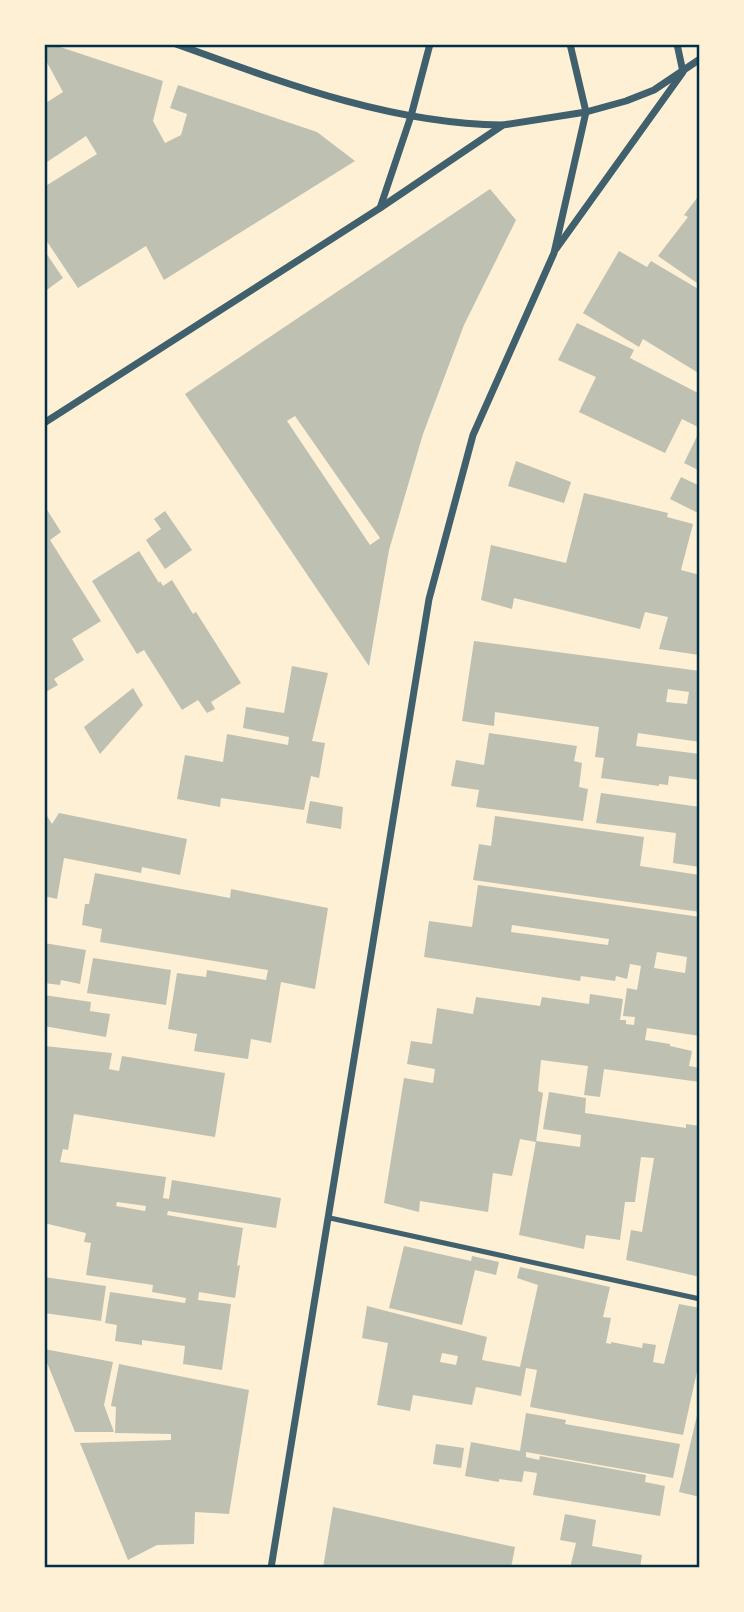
<svg xmlns="http://www.w3.org/2000/svg" width="744" height="1612" font-family="'Titillium Web',sans-serif">
<style>
.building{fill:#bec0b2;fill-rule:evenodd}
.lines{fill:none;stroke-linecap:round;stroke-linejoin:round}
.service{stroke:#3f606c;stroke-width:5}
.minor{stroke:#3f606c;stroke-width:7}
.neatline{fill:none;stroke:#003049;stroke-width:2.5}
</style>
<rect width="100%" height="100%" fill="#fdf0d5"/>
<g class="building">
<path d="M 44,44 L 51,44 L 163,81 L 153,121 L 165,143 L 181,135 L 187,114 L 170,108 L 178,85 L 317,132 L 355,161 L 164,280 L 146,246 L 78,288 L 44,237 L 44,187 L 97,154 L 86,136 L 44,164 L 44,104 L 63,92 L 44,57 Z"/>
<path d="M 490,189 L 516,220 L 464,325 L 423,434 L 389,550 L 369,666 L 185,394 ZM 295,416 L 380,538 L 370,545 L 287,421 Z"/>
<path d="M 700,194 L 700,285 L 658,256 L 688,217 L 684,215 Z"/>
<path d="M 44,250 L 63,278 L 44,292 Z"/>
<path d="M 619,251 L 647,267 L 651,261 L 700,290 L 700,374 L 643,339 L 639,347 L 583,313 Z"/>
<path d="M 577,323 L 634,350 L 630,358 L 700,394 L 700,428 L 682,419 L 665,453 L 579,412 L 596,377 L 558,360 Z"/>
<path d="M 700,430 L 700,471 L 684,463 Z"/>
<path d="M 516,461 L 571,482 L 564,503 L 508,486 Z"/>
<path d="M 681,477 L 700,486 L 700,514 L 670,499 Z"/>
<path d="M 584,493 L 668,513 L 667,517 L 693,524 L 681,570 L 700,575 L 699,655 L 659,649 L 668,617 L 645,612 L 640,629 L 514,598 L 512,609 L 481,600 L 491,545 L 566,563 Z"/>
<path d="M 44,505 L 61,532 L 50,540 L 101,621 L 72,639 L 84,660 L 54,679 L 58,685 L 44,693 Z"/>
<path d="M 165,511 L 192,550 L 165,569 L 146,540 L 161,529 L 154,519 Z"/>
<path d="M 139,551 L 159,583 L 160,581 L 163,586 L 172,580 L 193,614 L 196,612 L 241,683 L 211,702 L 215,709 L 207,713 L 198,700 L 182,710 L 144,650 L 137,654 L 92,581 Z"/>
<path d="M 474,641 L 700,671 L 700,742 L 638,733 L 636,746 L 700,754 L 700,780 L 669,776 L 668,785 L 659,784 L 659,786 L 601,778 L 604,758 L 595,757 L 599,727 L 495,712 L 494,726 L 462,721 ZM 668,689 L 689,692 L 687,704 L 666,702 Z"/>
<path d="M 292,666 L 328,673 L 312,741 L 325,743 L 319,778 L 311,776 L 304,810 L 221,798 L 220,807 L 177,799 L 185,755 L 223,762 L 227,734 L 288,745 L 289,737 L 243,728 L 246,707 L 284,713 Z"/>
<path d="M 133,688 L 143,705 L 100,754 L 84,727 Z"/>
<path d="M 489,733 L 577,746 L 574,761 L 582,763 L 579,787 L 588,789 L 583,821 L 476,807 L 479,790 L 451,786 L 456,760 L 484,765 Z"/>
<path d="M 601,793 L 700,807 L 700,867 L 673,863 L 676,833 L 596,823 Z"/>
<path d="M 310,801 L 343,807 L 341,829 L 306,823 Z"/>
<path d="M 44,811 L 52,824 L 59,813 L 187,839 L 180,875 L 142,867 L 141,873 L 64,858 L 57,899 L 44,896 Z"/>
<path d="M 495,816 L 644,837 L 640,866 L 700,875 L 700,912 L 473,880 L 479,844 L 491,846 Z"/>
<path d="M 95,873 L 230,898 L 231,889 L 328,908 L 315,989 L 281,982 L 271,1043 L 251,1039 L 248,1059 L 194,1051 L 197,1034 L 168,1029 L 177,973 L 206,977 L 207,970 L 266,980 L 268,970 L 100,942 L 102,929 L 82,925 L 85,904 L 89,904 Z"/>
<path d="M 478,885 L 700,917 L 700,1036 L 647,1028 L 645,1040 L 670,1044 L 670,1046 L 692,1051 L 689,1066 L 700,1068 L 700,1082 L 604,1069 L 600,1097 L 584,1095 L 588,1066 L 541,1060 L 538,1091 L 543,1093 L 536,1142 L 520,1139 L 512,1176 L 493,1173 L 488,1212 L 420,1201 L 419,1212 L 384,1203 L 404,1078 L 433,1083 L 435,1069 L 407,1064 L 411,1041 L 432,1044 L 437,1008 L 473,1014 L 476,997 L 540,1006 L 542,997 L 589,1004 L 590,994 L 623,999 L 620,1020 L 626,1020 L 626,1024 L 634,1025 L 635,1017 L 623,1016 L 627,988 L 637,990 L 641,966 L 630,964 L 627,979 L 616,976 L 615,981 L 581,976 L 580,981 L 424,957 L 429,921 L 472,927 ZM 512,925 L 609,939 L 608,945 L 511,932 ZM 657,952 L 687,957 L 685,973 L 654,968 Z"/>
<path d="M 44,943 L 86,950 L 80,984 L 61,980 L 60,985 L 44,983 Z"/>
<path d="M 93,958 L 171,970 L 166,1005 L 87,993 Z"/>
<path d="M 44,995 L 91,1002 L 90,1011 L 110,1014 L 106,1037 L 44,1026 Z"/>
<path d="M 44,1046 L 112,1053 L 109,1069 L 119,1071 L 122,1056 L 225,1073 L 215,1137 L 74,1114 L 68,1150 L 63,1149 L 60,1162 L 166,1177 L 163,1198 L 169,1199 L 172,1180 L 281,1198 L 276,1228 L 168,1211 L 167,1215 L 243,1228 L 237,1266 L 240,1265 L 235,1298 L 199,1292 L 198,1300 L 231,1304 L 222,1370 L 183,1364 L 185,1346 L 142,1340 L 142,1345 L 115,1341 L 117,1325 L 105,1323 L 110,1292 L 185,1303 L 186,1298 L 152,1292 L 153,1285 L 86,1275 L 91,1243 L 84,1242 L 86,1233 L 44,1223 ZM 117,1202 L 146,1206 L 145,1211 L 116,1206 Z"/>
<path d="M 549,1092 L 586,1098 L 585,1113 L 686,1128 L 686,1124 L 700,1126 L 700,1277 L 626,1260 L 631,1230 L 642,1232 L 654,1158 L 641,1157 L 635,1202 L 625,1202 L 620,1240 L 586,1235 L 584,1249 L 519,1235 L 536,1141 L 580,1147 L 581,1135 L 543,1129 Z"/>
<path d="M 404,1246 L 471,1261 L 472,1256 L 499,1262 L 496,1275 L 475,1270 L 462,1325 L 389,1308 Z"/>
<path d="M 520,1267 L 610,1287 L 603,1317 L 611,1318 L 606,1343 L 611,1344 L 611,1342 L 642,1348 L 643,1343 L 656,1345 L 653,1362 L 664,1364 L 679,1304 L 700,1308 L 700,1358 L 683,1435 L 530,1407 L 537,1370 L 526,1368 L 521,1396 L 476,1387 L 472,1405 L 413,1395 L 410,1411 L 377,1405 L 388,1343 L 362,1338 L 367,1306 L 487,1337 L 482,1360 L 520,1367 L 538,1285 L 517,1278 ZM 442,1353 L 458,1356 L 456,1365 L 440,1362 Z"/>
<path d="M 44,1277 L 106,1286 L 101,1321 L 44,1313 Z"/>
<path d="M 44,1349 L 113,1362 L 104,1405 L 114,1432 L 75,1432 L 44,1355 Z"/>
<path d="M 119,1364 L 249,1390 L 229,1514 L 195,1512 L 194,1544 L 157,1545 L 128,1560 L 80,1443 L 171,1440 L 171,1434 L 115,1433 L 116,1407 L 111,1406 Z"/>
<path d="M 699,1407 L 700,1408 L 700,1497 L 679,1492 Z"/>
<path d="M 526,1413 L 566,1420 L 565,1424 L 680,1444 L 673,1478 L 526,1452 L 526,1457 L 539,1460 L 540,1456 L 646,1475 L 645,1482 L 665,1486 L 660,1516 L 533,1495 L 537,1473 L 524,1471 L 522,1482 L 499,1479 L 499,1482 L 465,1476 L 471,1442 L 520,1451 Z"/>
<path d="M 436,1444 L 464,1448 L 461,1468 L 433,1464 Z"/>
<path d="M 333,1507 L 515,1547 L 511,1568 L 323,1568 Z"/>
<path d="M 565,1514 L 596,1520 L 592,1546 L 642,1555 L 640,1568 L 570,1568 L 576,1543 L 560,1540 Z"/>
</g>
<g class="lines">
<path class="service" d="M 330,1218 L 700,1299"/>
<g class="minor">
<path d="M 176,44 C 281,82 390,124 502,125"/>
<path d="M 380,208 L 411,116 L 430,44"/>
<path d="M 556,249 L 683,72 L 677,44"/>
<path d="M 44,423 L 380,208 L 503,125 L 586,112 L 626,101 L 654,90 L 700,59"/>
<path d="M 271,1568 L 429,599 L 473,435 L 554,253 L 586,112 L 570,44"/>
</g>
</g>
<rect width="744" height="1612" fill="none" stroke="#fdf0d5" stroke-width="91"/>
<rect x="46" y="46" width="652" height="1520" class="neatline"/>
</svg>
